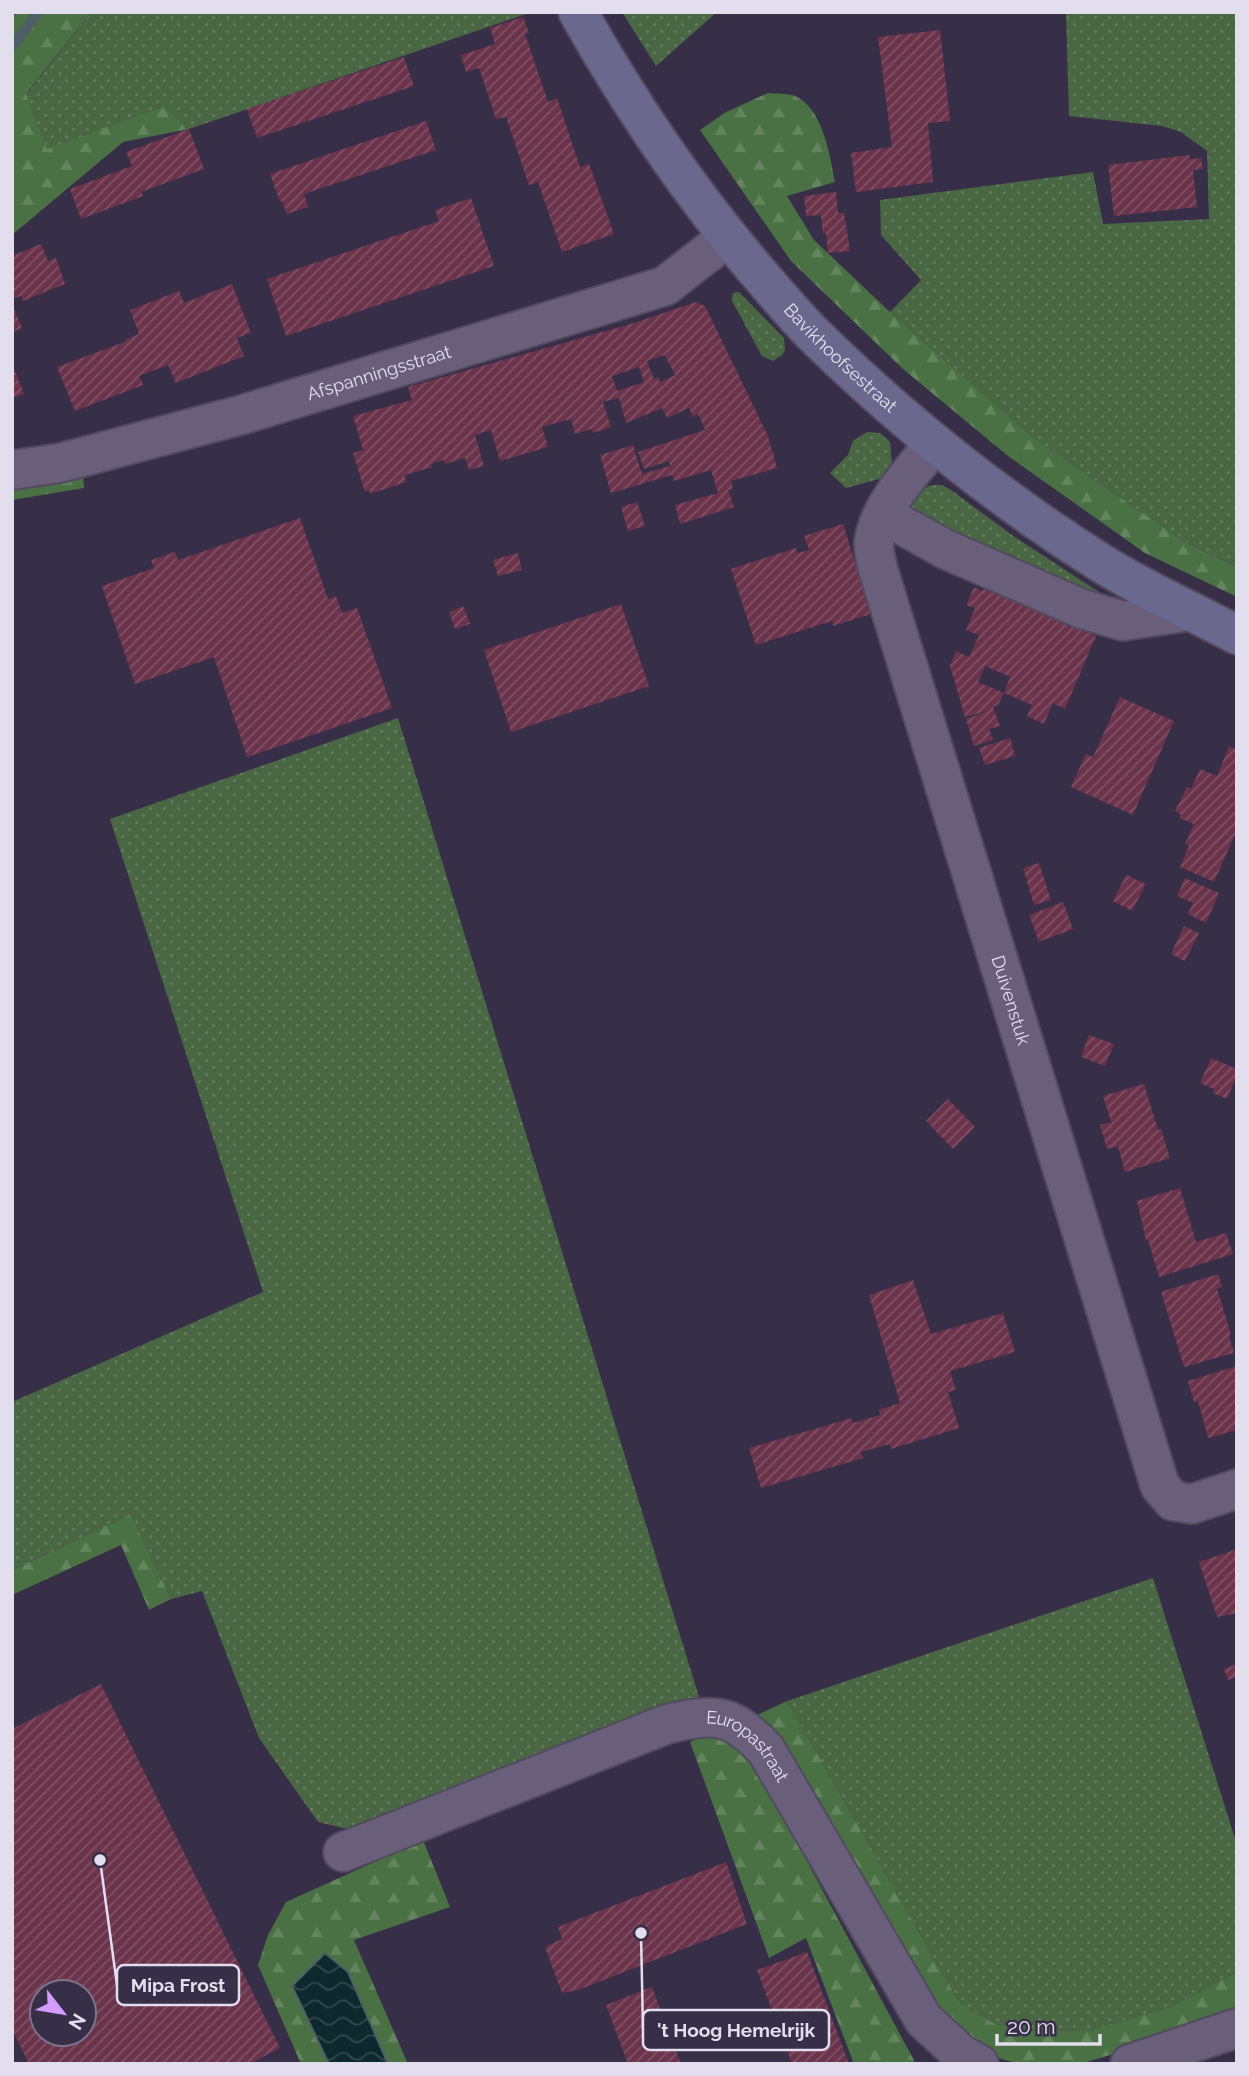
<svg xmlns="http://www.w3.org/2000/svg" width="1249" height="2076" font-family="Raleway,sans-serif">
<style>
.green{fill:url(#green-dots)}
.forest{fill:url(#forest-firs)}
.water{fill:url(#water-waves);stroke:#4e5f67;stroke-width:2}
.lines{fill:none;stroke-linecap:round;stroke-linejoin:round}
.stream{stroke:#4e5f67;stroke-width:10}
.building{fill:url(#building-hatch);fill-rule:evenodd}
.street-casing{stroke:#524a5f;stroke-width:42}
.secondary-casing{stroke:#524a5f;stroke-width:42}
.street{stroke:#695f7b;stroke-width:38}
.secondary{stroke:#6b688e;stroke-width:38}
.labels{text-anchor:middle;stroke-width:6;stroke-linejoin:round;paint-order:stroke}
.street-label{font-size:18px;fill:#e3deee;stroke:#372e48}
.leader{fill:none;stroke:#e3deee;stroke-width:2.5}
.callout-dot{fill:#e3deee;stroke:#372e48;stroke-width:2.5}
.callout{fill:#372e48;stroke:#e3deee;stroke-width:2.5}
.callout-label{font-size:19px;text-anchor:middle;font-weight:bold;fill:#e3deee}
</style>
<defs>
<pattern id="green-dots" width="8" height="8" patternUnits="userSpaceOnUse" patternTransform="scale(1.75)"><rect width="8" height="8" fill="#486742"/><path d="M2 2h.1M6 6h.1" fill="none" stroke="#627c5e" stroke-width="1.8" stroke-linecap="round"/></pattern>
<pattern id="forest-firs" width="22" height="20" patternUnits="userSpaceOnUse" patternTransform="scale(1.75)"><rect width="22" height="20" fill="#497143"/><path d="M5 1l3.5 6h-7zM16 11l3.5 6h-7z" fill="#63855e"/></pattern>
<pattern id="water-waves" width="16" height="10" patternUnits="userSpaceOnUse" patternTransform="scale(1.75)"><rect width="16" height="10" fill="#0e292d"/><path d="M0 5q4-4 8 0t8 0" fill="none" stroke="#31484c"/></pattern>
<pattern id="building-hatch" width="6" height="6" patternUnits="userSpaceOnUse" patternTransform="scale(1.75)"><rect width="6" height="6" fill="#6b344b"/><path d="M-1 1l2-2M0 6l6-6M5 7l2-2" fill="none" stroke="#805165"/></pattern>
</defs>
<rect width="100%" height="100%" fill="#372e48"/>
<g class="green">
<path d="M 91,12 L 532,12 L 189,129 L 164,106 L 47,150 L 26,95 Z"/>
<path d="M 622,12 L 717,12 L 656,66 Z"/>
<path d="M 1066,12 L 1237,12 L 1237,567 L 1185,542 L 1033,437 L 890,312 L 921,280 L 881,235 L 880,200 L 1093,172 L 1103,224 L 1209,219 L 1207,151 L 1181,132 L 1162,126 L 1069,116 Z"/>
<path d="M 739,292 L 784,338 L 785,350 L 782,355 L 773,361 L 762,356 L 732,301 L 733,293 Z"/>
<path d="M 867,432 L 880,433 L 890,442 L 892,463 L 883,478 L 846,488 L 830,473 L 848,455 L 853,441 Z"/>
<path d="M 932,485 L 942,485 L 951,490 L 1012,535 L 1111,600 L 973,551 L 909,509 C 912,494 918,490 932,485 Z"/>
<path d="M 398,718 L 699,1697 L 420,1814 L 351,1830 L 318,1822 L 259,1738 L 202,1591 L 171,1599 L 131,1514 L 12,1570 L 12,1402 L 263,1292 L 110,819 Z"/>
<path d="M 1153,1578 L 1237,1845 L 1237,1972 L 1170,2007 L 1090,2030 L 1033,2031 L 995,2024 L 959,2002 L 787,1701 Z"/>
</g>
<g class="forest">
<path d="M 17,12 L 91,12 L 26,94 L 47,149 L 164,106 L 189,129 L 123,142 L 12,235 L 12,18 Z"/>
<path d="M 768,93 C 776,94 788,93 795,96 C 823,108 830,156 835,182 L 787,196 L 814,240 L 890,312 L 1033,437 L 1185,542 L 1237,567 L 1237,597 L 1145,553 L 1008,456 L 903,369 L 791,261 L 700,130 L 726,112 Z"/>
<path d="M 81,444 L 84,488 L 12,500 L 12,454 Z"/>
<path d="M 131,1514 L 171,1599 L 149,1610 L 121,1545 L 12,1595 L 12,1570 Z"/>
<path d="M 787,1701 L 959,2002 L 995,2024 L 1033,2031 L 1090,2030 L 1170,2007 L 1237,1972 L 1237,2017 L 1080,2064 L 1020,2064 L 998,2058 L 957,2034 L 905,1972 L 757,1715 Z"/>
<path d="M 732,1722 L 916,2064 L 854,2064 L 806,1938 L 769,1958 L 690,1742 Z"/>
<path d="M 423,1840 L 450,1907 L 354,1940 L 408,2064 L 388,2064 L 348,1972 L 292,1987 L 329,2064 L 301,2064 L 258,1965 L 268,1935 L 286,1902 Z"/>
</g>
<path class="water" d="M 325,1953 L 348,1972 L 388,2064 L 329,2064 L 292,1986 Z"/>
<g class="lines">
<path class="stream" d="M 12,47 L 38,12"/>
</g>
<g class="building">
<path d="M 523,17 L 529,33 L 525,34 L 548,102 L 557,98 L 580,167 L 589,164 L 614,234 L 562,252 L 538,182 L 529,185 L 506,117 L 496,119 L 479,68 L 466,72 L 461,55 L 495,44 L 490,28 Z"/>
<path d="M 940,30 L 950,121 L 928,123 L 933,182 L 856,192 L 851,153 L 892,147 L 878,37 Z"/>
<path d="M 404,57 L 414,86 L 257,138 L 247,109 Z"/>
<path d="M 426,121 L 436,150 L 304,194 L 308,207 L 287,214 L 282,201 L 280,202 L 270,174 Z"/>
<path d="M 189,129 L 204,169 L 141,192 L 143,196 L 81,219 L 70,189 L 132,166 L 126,152 Z"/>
<path d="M 1190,155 L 1190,159 L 1201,158 L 1203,169 L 1193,170 L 1197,207 L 1114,216 L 1108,165 Z"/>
<path d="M 836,192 L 838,213 L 844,213 L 850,251 L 828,253 L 826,233 L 823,234 L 821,215 L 806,216 L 804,196 Z"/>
<path d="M 471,198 L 494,266 L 286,336 L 267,279 L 439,221 L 435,210 Z"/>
<path d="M 41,244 L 48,261 L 56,258 L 65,284 L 23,301 L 21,296 L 12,299 L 12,256 Z"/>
<path d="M 232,284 L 251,333 L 237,338 L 244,356 L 176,383 L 168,365 L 139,376 L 143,385 L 75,411 L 57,367 L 127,341 L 126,339 L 139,334 L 130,310 L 179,291 L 184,303 Z"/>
<path d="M 696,302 L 705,306 L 768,436 L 777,468 L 731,481 L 733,489 L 728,490 L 734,507 L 680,524 L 675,505 L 718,493 L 711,470 L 674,481 L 672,475 L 611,493 L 600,455 L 633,445 L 642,474 L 670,466 L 669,461 L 644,469 L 638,452 L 705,430 L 698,414 L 693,417 L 689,408 L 667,418 L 662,408 L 626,423 L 619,398 L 603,402 L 611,427 L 593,433 L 592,429 L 575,434 L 571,419 L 542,427 L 548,447 L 500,461 L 491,430 L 475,435 L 484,466 L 469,470 L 465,458 L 445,464 L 444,460 L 431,464 L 432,467 L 405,475 L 406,482 L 370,494 L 369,490 L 365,492 L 353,453 L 363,450 L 353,416 L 412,400 L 408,387 L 634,323 ZM 665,355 L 675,375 L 660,382 L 658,377 L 654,379 L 647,361 ZM 639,367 L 644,382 L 617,391 L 612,376 Z"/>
<path d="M 12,304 L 22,328 L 12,332 Z"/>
<path d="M 12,363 L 24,394 L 12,398 Z"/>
<path d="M 637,502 L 645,526 L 628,531 L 621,507 Z"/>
<path d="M 300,518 L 328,599 L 336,596 L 342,613 L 357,608 L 392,708 L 247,757 L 214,657 L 135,684 L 102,586 L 154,568 L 151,560 L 175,552 L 178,560 Z"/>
<path d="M 843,524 L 871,614 L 833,626 L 832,621 L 756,645 L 731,569 L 796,548 L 797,553 L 809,550 L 804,536 Z"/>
<path d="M 518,553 L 522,570 L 498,576 L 493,560 Z"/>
<path d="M 974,587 L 982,591 L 985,587 L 1096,636 L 1065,709 L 1053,703 L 1044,724 L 1027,716 L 1032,705 L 1004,693 L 1010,677 L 985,666 L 978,682 L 1004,693 L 998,705 L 993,707 L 1000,726 L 989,729 L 993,740 L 974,746 L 966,719 L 988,711 L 965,717 L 950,666 L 956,651 L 969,657 L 979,635 L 966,630 L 975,608 L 966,605 Z"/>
<path d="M 621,604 L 649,686 L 511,732 L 484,650 Z"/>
<path d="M 463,606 L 470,624 L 455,629 L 449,612 Z"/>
<path d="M 1120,697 L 1174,721 L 1133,815 L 1071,787 L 1086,754 L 1093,757 Z"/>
<path d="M 1010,738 L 1015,756 L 985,765 L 979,748 Z"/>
<path d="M 1229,746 L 1237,750 L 1237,830 L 1214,882 L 1180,867 L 1189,846 L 1185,844 L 1194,824 L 1179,818 L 1181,815 L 1175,811 L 1187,787 L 1191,789 L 1200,769 L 1217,776 Z"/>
<path d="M 1039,863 L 1051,900 L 1034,905 L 1023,868 Z"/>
<path d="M 1126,875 L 1146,884 L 1132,911 L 1113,901 Z"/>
<path d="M 1185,878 L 1219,893 L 1206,923 L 1188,914 L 1193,903 L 1177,896 Z"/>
<path d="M 1063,902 L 1073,929 L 1039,942 L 1029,915 Z"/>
<path d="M 1184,926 L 1199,933 L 1185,961 L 1171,954 Z"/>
<path d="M 1089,1035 L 1114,1044 L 1105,1066 L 1081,1057 Z"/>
<path d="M 1211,1058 L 1237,1069 L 1237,1075 L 1227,1099 L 1213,1093 L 1214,1089 L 1200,1083 Z"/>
<path d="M 1144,1084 L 1158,1130 L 1161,1129 L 1170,1158 L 1125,1172 L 1118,1146 L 1107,1149 L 1100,1125 L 1111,1122 L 1103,1096 Z"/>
<path d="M 948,1099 L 975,1127 L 953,1149 L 926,1121 Z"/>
<path d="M 1180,1188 L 1196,1242 L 1226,1233 L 1233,1254 L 1159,1277 L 1148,1240 L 1146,1240 L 1137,1201 Z"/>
<path d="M 1218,1274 L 1222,1287 L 1217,1288 L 1231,1335 L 1229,1336 L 1234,1353 L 1184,1367 L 1161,1292 Z"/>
<path d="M 913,1280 L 931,1334 L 1003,1313 L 1015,1352 L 950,1371 L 956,1390 L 948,1392 L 959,1428 L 891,1449 L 890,1444 L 861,1452 L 863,1458 L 761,1488 L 749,1448 L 852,1418 L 853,1423 L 880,1415 L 879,1410 L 900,1403 L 869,1295 Z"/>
<path d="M 1237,1366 L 1237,1430 L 1208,1438 L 1198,1401 L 1194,1402 L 1188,1381 Z"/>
<path d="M 1237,1549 L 1237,1613 L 1217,1617 L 1199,1562 Z"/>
<path d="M 1237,1664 L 1237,1677 L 1228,1680 L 1224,1669 Z"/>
<path d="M 101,1684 L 280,2048 L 249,2064 L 29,2064 L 12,2029 L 12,1729 ZM 42,1992 L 84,1992 L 84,2034 L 42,2034 Z"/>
<path d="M 726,1862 L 747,1924 L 578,1990 L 562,1993 L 545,1947 L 562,1939 L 558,1927 Z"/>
<path d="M 807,1952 L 849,2064 L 792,2064 L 757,1970 Z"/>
<path d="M 652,1987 L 681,2064 L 628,2064 L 606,2005 Z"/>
</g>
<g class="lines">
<g class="street-casing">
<g id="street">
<path id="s1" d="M 934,444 C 912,472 880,504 874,541 C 873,550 876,560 878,569 L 1160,1486 L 1173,1501 L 1192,1504 L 1237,1489"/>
<path id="s2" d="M 12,470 L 60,463 L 241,415 L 665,286 L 728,237"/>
<path d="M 884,515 L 945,549 L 1082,609 L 1123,621 L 1191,611"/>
<path id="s3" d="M 343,1852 L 667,1724 C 716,1713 731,1713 766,1750 L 924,2020 L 961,2054 L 979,2064"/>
<path d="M 1130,2064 L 1237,2028"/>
</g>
</g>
<g class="secondary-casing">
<g id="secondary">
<path id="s4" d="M 578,12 C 629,103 688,190 755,269 C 775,292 794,315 815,336 C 902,421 998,498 1101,563 C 1144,590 1192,611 1237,635"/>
</g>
</g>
<use href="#street" class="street"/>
<use href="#secondary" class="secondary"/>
</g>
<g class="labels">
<g class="street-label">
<text dy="6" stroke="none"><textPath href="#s4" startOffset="436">Bavikhoofsestraat</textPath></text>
<text dy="6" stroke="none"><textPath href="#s2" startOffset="380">Afspanningsstraat</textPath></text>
<text dy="6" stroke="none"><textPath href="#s1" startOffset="595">Duivenstuk</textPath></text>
<text dy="6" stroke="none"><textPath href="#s3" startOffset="441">Europastraat</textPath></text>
</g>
</g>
<path class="leader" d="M100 1860L117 1985M641 1933L643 2030"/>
<g class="callout-dot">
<circle cx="100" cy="1860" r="7"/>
<circle cx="641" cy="1933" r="7"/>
</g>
<g class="callout">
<rect x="117" y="1965" width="122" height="40" rx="7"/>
<rect x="643" y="2010" width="186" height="40" rx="7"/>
</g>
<g class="callout-label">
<text x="178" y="1992">Mipa Frost</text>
<text x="736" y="2037">'t Hoog Hemelrijk</text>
</g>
<rect width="1249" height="2076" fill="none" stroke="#e3deee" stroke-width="28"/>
<g transform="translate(63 2013) rotate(121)"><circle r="33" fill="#372e48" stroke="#7c748a" stroke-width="2"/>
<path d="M0-5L12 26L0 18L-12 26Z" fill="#d49cfc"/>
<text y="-10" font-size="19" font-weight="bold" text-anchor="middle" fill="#e3deee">N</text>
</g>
<path d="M997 2034v10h103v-10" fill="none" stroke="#e3deee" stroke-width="3.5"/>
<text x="1007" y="2034" font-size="21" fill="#e3deee" stroke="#372e48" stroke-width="5" paint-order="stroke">20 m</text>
</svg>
